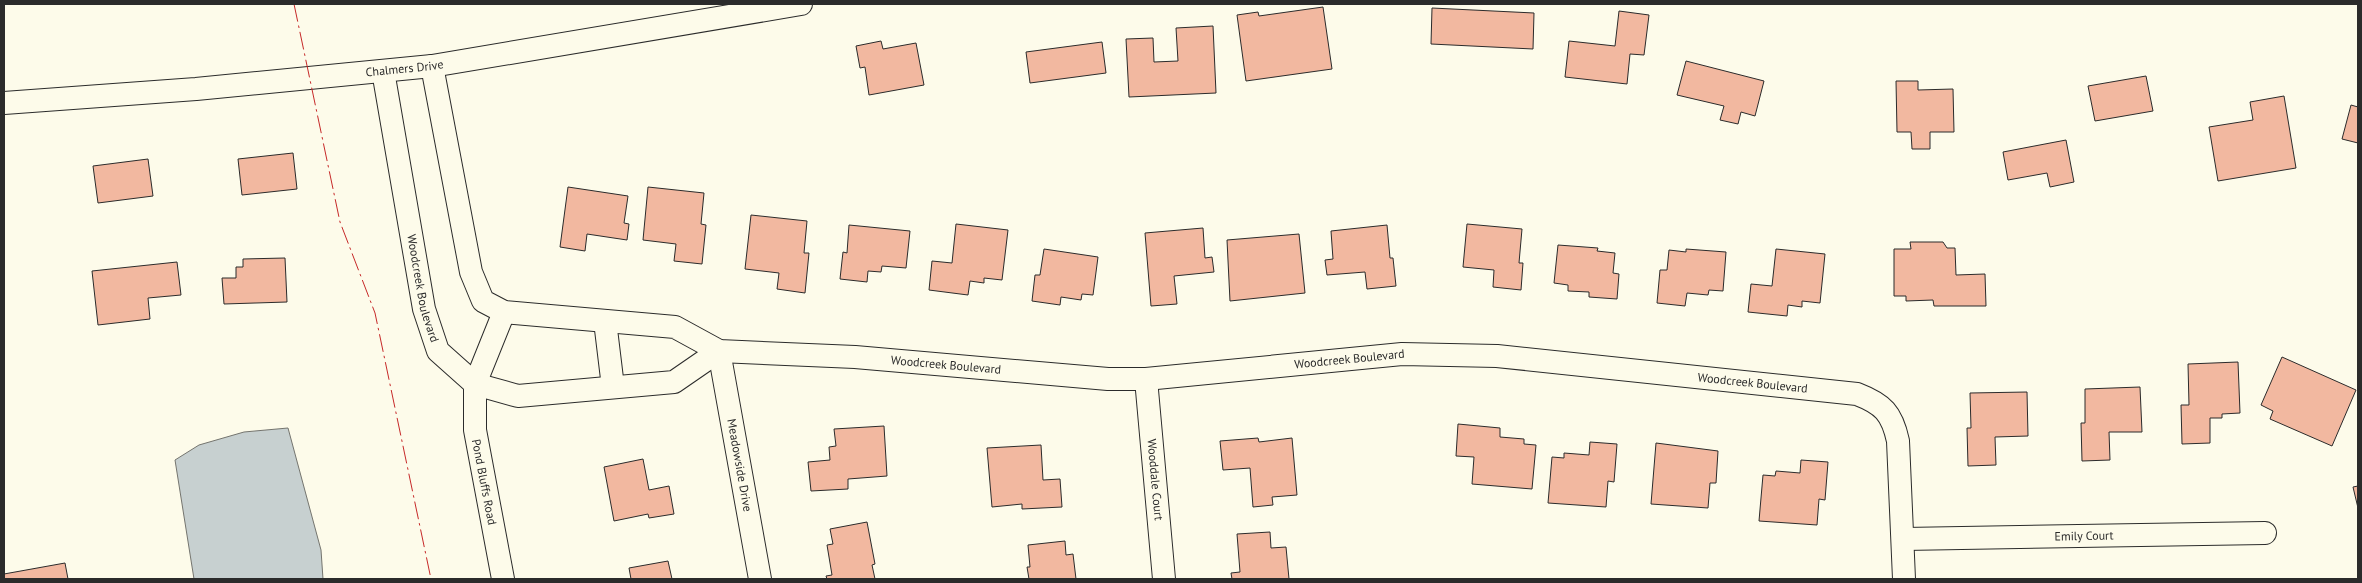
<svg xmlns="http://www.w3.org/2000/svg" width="2362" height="583" font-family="'PT Sans',sans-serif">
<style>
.water{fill:#c7d0d0;stroke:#74746e}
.building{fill:#f2b8a0;stroke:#2b2b2b}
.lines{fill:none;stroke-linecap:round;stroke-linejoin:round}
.street-casing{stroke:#2b2b2b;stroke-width:24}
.street{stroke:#fdfbea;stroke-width:22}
.power{stroke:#c62828;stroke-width:1;stroke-dasharray:18 4 2.5 4;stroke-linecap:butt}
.labels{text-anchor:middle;stroke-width:4;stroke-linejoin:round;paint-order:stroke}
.street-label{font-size:12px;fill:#2b2b2b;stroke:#fdfbea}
</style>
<rect width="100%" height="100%" fill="#fdfbea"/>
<path class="water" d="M 288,428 L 321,550 L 323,579 L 194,579 L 175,460 L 199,445 L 244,432 Z"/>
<g class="building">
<path d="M 1323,7 L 1332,69 L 1246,81 L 1237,15 L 1258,12 L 1259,16 Z"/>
<path d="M 1432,8 L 1534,13 L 1533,49 L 1431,44 Z"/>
<path d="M 1619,11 L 1649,15 L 1644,55 L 1630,54 L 1627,84 L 1565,77 L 1569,41 L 1615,46 Z"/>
<path d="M 1213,26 L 1216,93 L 1129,97 L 1126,39 L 1153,38 L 1154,62 L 1178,61 L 1176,28 Z"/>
<path d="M 881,41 L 883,49 L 916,43 L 924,85 L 869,95 L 865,67 L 860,68 L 856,46 Z"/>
<path d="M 1102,42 L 1106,73 L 1030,83 L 1026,52 Z"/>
<path d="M 1686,61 L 1764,81 L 1755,116 L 1741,112 L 1738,124 L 1720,120 L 1724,106 L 1677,95 Z"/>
<path d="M 2146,76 L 2153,111 L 2095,121 L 2088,86 Z"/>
<path d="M 1896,81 L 1918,81 L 1918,90 L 1953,89 L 1954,132 L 1930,132 L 1930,149 L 1912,149 L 1911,132 L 1897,132 Z"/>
<path d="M 2284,96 L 2296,168 L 2218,181 L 2209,127 L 2253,120 L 2250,102 Z"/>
<path d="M 2351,105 L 2358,107 L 2358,143 L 2342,139 Z"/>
<path d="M 2066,140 L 2074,182 L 2050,187 L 2047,173 L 2008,180 L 2003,152 Z"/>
<path d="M 293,153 L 297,189 L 242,195 L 238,159 Z"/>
<path d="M 148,159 L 153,196 L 98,203 L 93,166 Z"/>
<path d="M 568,187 L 628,196 L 624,223 L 629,224 L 627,240 L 587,234 L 585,251 L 560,247 Z"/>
<path d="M 648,187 L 704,193 L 701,224 L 706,225 L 702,264 L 674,261 L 676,244 L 643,240 Z"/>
<path d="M 751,215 L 807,221 L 804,253 L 809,253 L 805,293 L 777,289 L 779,273 L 745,269 Z"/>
<path d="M 956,224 L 1008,230 L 1002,280 L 984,278 L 984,283 L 970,281 L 968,295 L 929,290 L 932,261 L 952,263 Z"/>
<path d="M 1467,224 L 1522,229 L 1519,263 L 1523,263 L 1521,290 L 1493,287 L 1494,270 L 1463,267 Z"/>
<path d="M 849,225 L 910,231 L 906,268 L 882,266 L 881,272 L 868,271 L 867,282 L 840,279 L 843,252 L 847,253 Z"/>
<path d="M 1387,225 L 1390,258 L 1393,258 L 1396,286 L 1367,289 L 1365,272 L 1327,275 L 1325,260 L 1333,259 L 1331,231 Z"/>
<path d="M 1203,228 L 1205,258 L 1212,257 L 1214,272 L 1174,276 L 1177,304 L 1151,306 L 1145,233 Z"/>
<path d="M 1299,234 L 1305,293 L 1230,301 L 1227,240 Z"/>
<path d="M 1910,242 L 1943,242 L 1947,248 L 1955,248 L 1956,275 L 1985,274 L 1986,306 L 1934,306 L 1933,300 L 1906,301 L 1906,296 L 1894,296 L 1894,249 L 1911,249 Z"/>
<path d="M 1558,245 L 1598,248 L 1597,251 L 1615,253 L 1613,273 L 1619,274 L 1617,299 L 1589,297 L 1589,292 L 1568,291 L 1568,285 L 1554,283 Z"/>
<path d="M 1044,249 L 1098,257 L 1093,295 L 1082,294 L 1081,300 L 1061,297 L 1060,305 L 1032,301 L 1035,275 L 1040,275 Z"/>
<path d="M 1686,249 L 1726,252 L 1723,291 L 1709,290 L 1708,295 L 1687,293 L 1685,306 L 1657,303 L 1660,270 L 1667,270 L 1669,250 L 1686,252 Z"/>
<path d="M 1776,249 L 1825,254 L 1820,303 L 1802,301 L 1802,307 L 1788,305 L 1787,316 L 1748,312 L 1751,284 L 1772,286 Z"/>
<path d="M 285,258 L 287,302 L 224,304 L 222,278 L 236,278 L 236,267 L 243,267 L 243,259 Z"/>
<path d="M 177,262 L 181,295 L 148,298 L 150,319 L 98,325 L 92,271 Z"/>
<path d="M 2282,357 L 2356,390 L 2332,446 L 2270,419 L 2273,411 L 2261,405 Z"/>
<path d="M 2238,362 L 2240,413 L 2222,414 L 2222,418 L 2210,418 L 2210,443 L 2182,444 L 2181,405 L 2189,405 L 2188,364 Z"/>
<path d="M 2140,387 L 2142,432 L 2109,432 L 2110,460 L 2082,461 L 2081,423 L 2085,423 L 2085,389 Z"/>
<path d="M 2027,392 L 2028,436 L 1995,437 L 1996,465 L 1968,466 L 1967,428 L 1971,428 L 1970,393 Z"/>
<path d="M 1458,424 L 1500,428 L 1500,437 L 1524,439 L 1524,444 L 1536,445 L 1532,489 L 1472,484 L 1474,457 L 1456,456 Z"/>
<path d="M 884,426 L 887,476 L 848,479 L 848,489 L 811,491 L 808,462 L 830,460 L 829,447 L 836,446 L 834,429 Z"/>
<path d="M 1258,438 L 1259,442 L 1292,438 L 1297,495 L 1272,497 L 1273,505 L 1253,507 L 1250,468 L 1223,470 L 1220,441 Z"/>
<path d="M 1590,442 L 1617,444 L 1614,482 L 1608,481 L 1606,507 L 1548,503 L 1552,457 L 1564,458 L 1564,453 L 1589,455 Z"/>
<path d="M 1656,443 L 1718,451 L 1716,483 L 1710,483 L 1708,508 L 1651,504 Z"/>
<path d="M 1041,445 L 1043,480 L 1060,479 L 1062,507 L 1022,509 L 1022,504 L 992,507 L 987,448 Z"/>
<path d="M 643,459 L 649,490 L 669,486 L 674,514 L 649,518 L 648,514 L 614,521 L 604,467 Z"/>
<path d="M 1801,460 L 1828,462 L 1825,500 L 1819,499 L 1817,525 L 1759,521 L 1763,475 L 1775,476 L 1776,471 L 1800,473 Z"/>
<path d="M 2358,486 L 2358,508 L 2353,487 Z"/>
<path d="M 867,522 L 875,564 L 872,565 L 875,579 L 827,579 L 826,576 L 832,575 L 827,545 L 833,544 L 830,529 Z"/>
<path d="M 1270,532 L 1271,548 L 1286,547 L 1289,579 L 1232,579 L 1231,573 L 1240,572 L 1237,534 Z"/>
<path d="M 1065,541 L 1066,555 L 1073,554 L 1076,579 L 1029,579 L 1027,567 L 1030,567 L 1028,545 Z"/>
<path d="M 668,561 L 672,579 L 631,579 L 629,568 Z"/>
<path d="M 65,563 L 68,579 L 4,579 L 4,574 Z"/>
</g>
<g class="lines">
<g class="street-casing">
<g id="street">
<path id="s1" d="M 432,66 L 471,272 L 483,301 L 504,312 L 675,327 L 719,351 L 855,357 L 1108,379 L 1146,379 L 1402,354 L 1497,356 L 1857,394 C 1883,404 1892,413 1898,441 L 1904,579"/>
<path id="s2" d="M 383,71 L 424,309 L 438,351 L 475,384 L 518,396 L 674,382 L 719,351"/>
<path id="s3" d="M 4,103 L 196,89 L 432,66 L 801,4"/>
<path d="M 605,321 L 613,387"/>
<path id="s4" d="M 719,351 L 760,579"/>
<path id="s5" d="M 1146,379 L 1164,579"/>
<path id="s6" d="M 1904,539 L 2265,533"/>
<path d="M 503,579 L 475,430 L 475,384 L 504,312"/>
</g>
</g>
<use href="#street" class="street"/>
<path class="power" d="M 294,4 L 340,222 L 375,313 L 431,579"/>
</g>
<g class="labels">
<g class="street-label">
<text dy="4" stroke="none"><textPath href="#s3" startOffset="402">Chalmers Drive</textPath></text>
<text dy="4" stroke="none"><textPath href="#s2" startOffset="221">Woodcreek Boulevard</textPath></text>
<text dy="4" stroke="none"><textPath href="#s1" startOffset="1119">Woodcreek Boulevard</textPath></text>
<text dy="4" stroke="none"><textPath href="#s1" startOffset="714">Woodcreek Boulevard</textPath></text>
<text dy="4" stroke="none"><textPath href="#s1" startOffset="1524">Woodcreek Boulevard</textPath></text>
<text dy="4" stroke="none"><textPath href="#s4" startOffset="116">Meadowside Drive</textPath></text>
<text dy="4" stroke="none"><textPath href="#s5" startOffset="101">Wooddale Court</textPath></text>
<text transform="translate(484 482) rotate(79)" y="4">Pond Bluffs Road</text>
<text dy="4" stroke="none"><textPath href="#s6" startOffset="180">Emily Court</textPath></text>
</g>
</g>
<rect width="2362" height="583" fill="none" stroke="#2b2b2b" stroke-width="10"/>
</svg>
